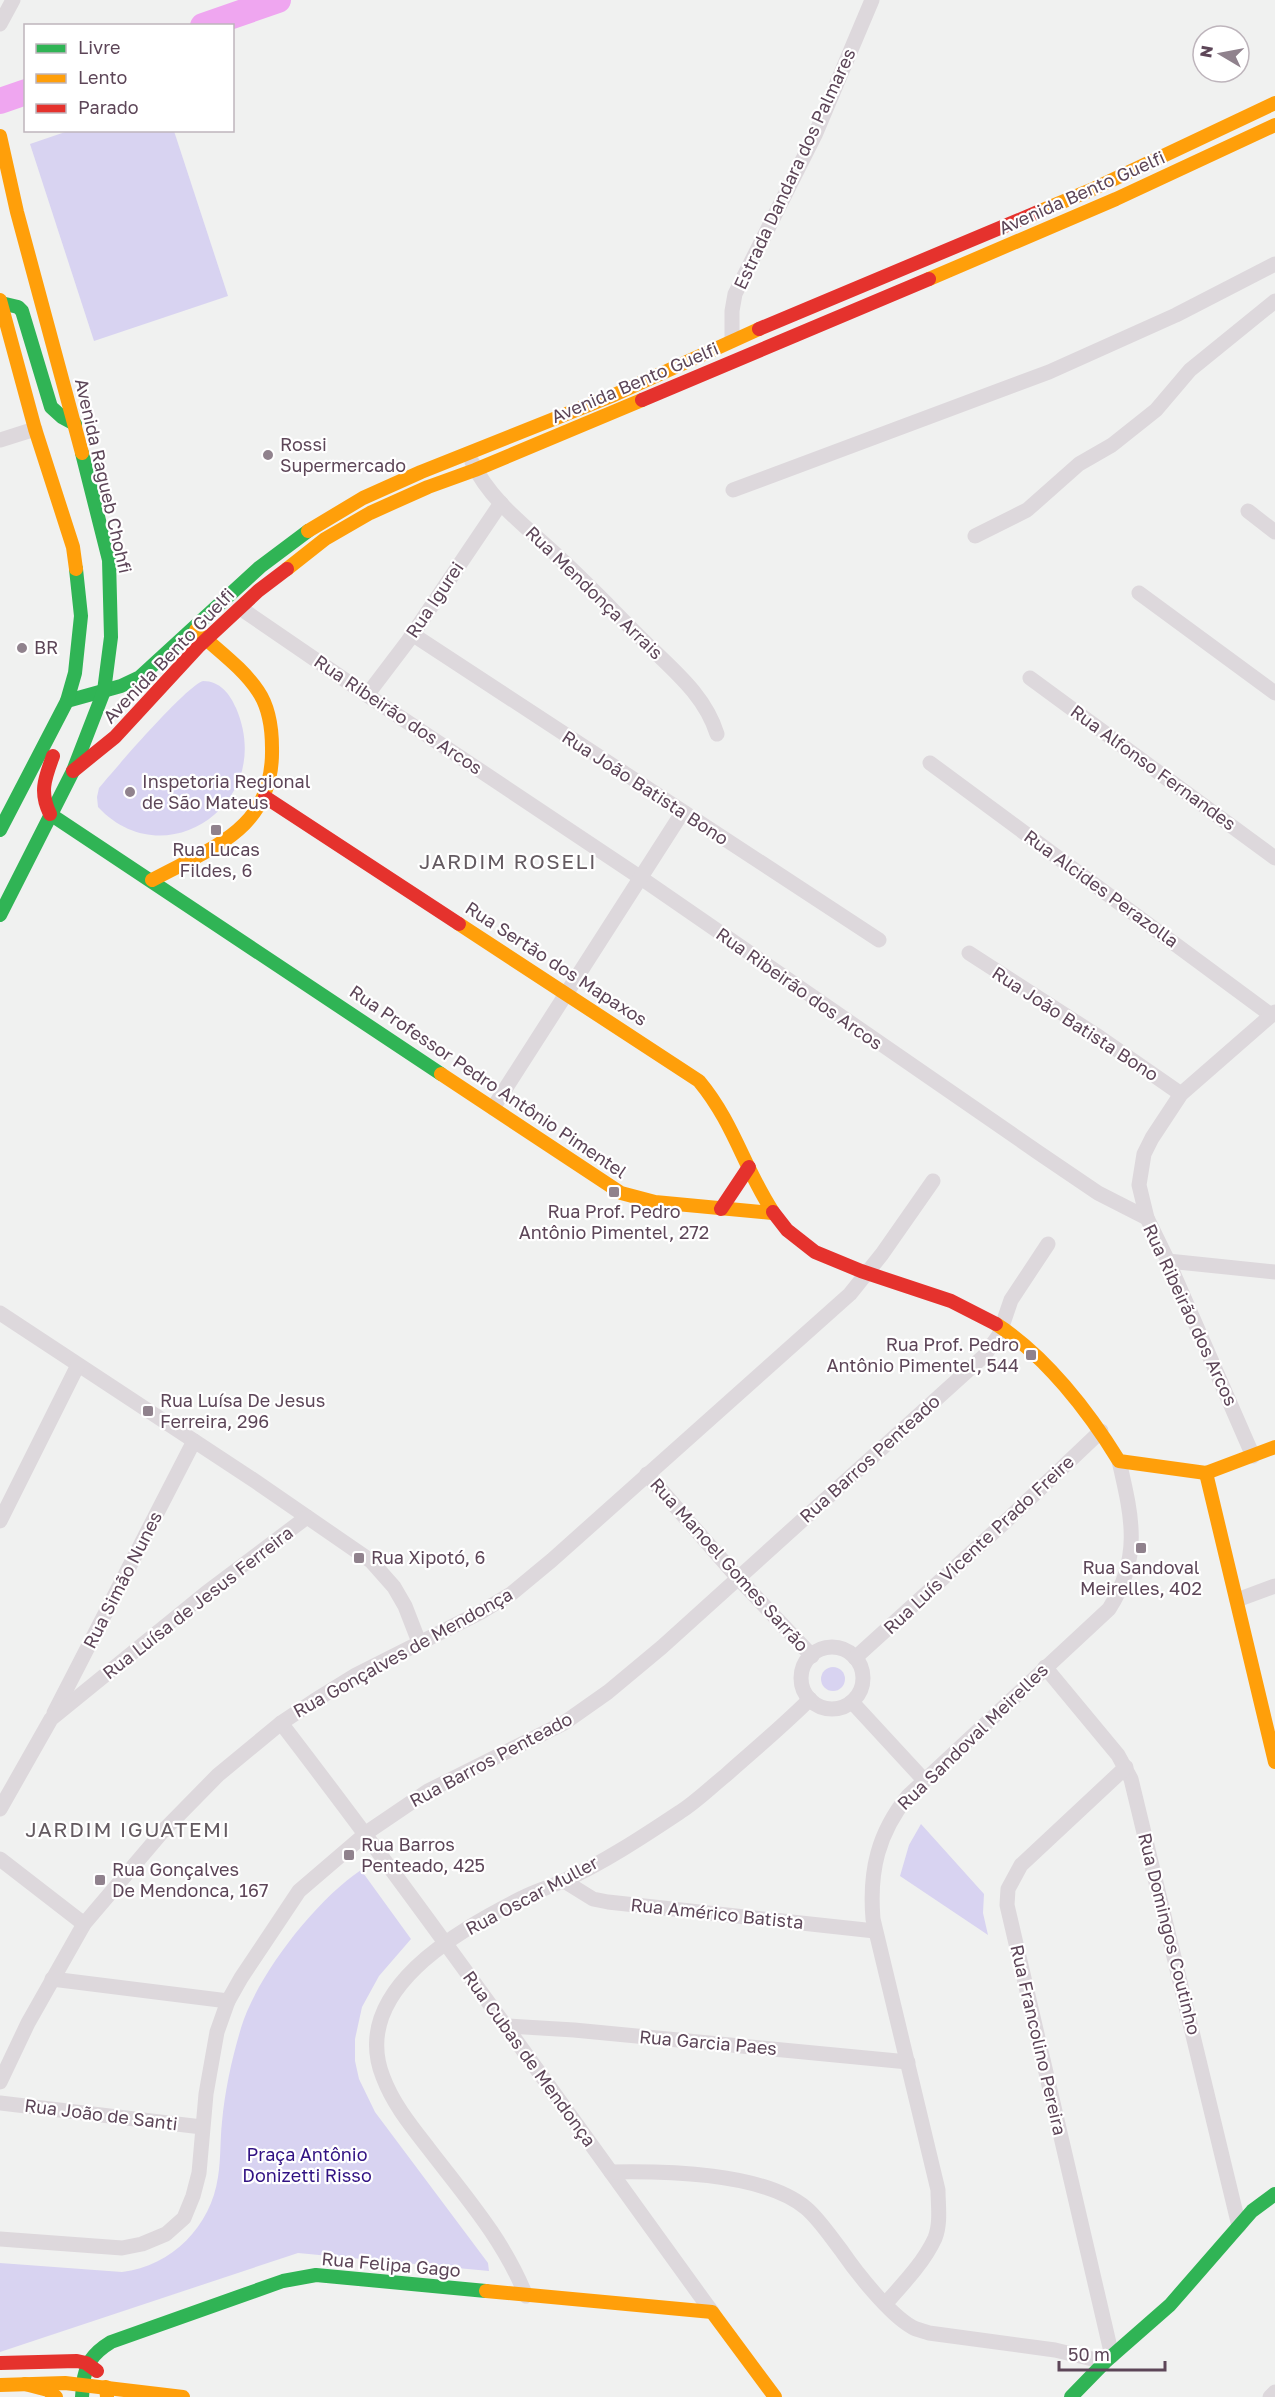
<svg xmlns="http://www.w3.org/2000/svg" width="1275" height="2397" font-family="'Golos Text',sans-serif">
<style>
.green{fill:#d8d3f1}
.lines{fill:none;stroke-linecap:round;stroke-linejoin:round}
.river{stroke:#efa6f0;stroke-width:26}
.street{stroke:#ddd8dc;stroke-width:15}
.fast{stroke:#30b455;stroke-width:14}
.slow{stroke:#ff9f0a;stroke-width:14}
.jam{stroke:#e5322d;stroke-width:14}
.poi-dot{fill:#90828d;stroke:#fff;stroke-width:2}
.labels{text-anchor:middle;stroke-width:4.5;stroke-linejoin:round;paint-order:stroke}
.street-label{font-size:18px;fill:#5d4658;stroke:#fff}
.poi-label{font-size:18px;fill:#5d4658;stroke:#fff;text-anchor:start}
.park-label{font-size:18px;fill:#311283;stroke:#fff}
.quarter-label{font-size:21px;letter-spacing:1.5px;fill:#645b61;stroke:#fff}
</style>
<rect width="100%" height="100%" fill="#f0f1f0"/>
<g class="green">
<path d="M 71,130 L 174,131 L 228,296 L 94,341 L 30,144 Z"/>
<path d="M 203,681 C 220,681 230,694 236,708 C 277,803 165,879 98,807 L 97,797 L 99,788 C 115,769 185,687 203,681 Z"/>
<circle cx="833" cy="1679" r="12"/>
<path d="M 921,1824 L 984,1894 L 983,1913 L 988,1935 L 900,1876 L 909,1845 Z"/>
<path d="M 361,1870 L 411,1939 L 379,1976 L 362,2007 L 355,2039 L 355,2061 L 359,2079 L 375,2112 L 488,2263 L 489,2271 L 298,2253 L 0,2352 L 0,2263 L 122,2272 C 172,2266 211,2226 218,2177 C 221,2159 220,2140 222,2122 C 225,2090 232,2058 241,2028 C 257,1975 316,1900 361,1870 Z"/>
</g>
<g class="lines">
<g class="river">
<path d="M 203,26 L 278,0"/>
<path d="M 0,101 L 26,92"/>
</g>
<g class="street">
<path d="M 0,24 L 13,0"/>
<path d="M 732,340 L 732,311 L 735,294 L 815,135 L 872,0"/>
<path d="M 0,440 L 35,429"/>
<path d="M 472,462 C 491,503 532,531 564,562 C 595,591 624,622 654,651 C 680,676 706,699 717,734"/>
<path d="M 733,490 L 1049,372 L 1176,315 L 1275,264"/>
<path d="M 1248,511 L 1275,532"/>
<path d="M 975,536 L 1027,510 L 1079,464 L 1112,445 L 1156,410 L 1190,370 L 1275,301"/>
<path d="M 1139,593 L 1275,693"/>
<path d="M 240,608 L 367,695 L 641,878 L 1039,1153 L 1098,1193 L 1147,1218"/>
<path d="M 412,634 L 879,940"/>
<path d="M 1030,678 L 1275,858"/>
<path d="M 367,695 L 408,641 L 501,503"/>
<path d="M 930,763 L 1271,1015"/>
<path d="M 969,953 L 1096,1035 L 1181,1094"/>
<path d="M 493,1108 L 682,813"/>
<path d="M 1168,1261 L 1275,1272"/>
<path d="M 0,1313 L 255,1481 L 371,1561 L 394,1587 L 405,1606 L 419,1642"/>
<path d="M 1253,1456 L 1168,1261 L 1147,1218 L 1139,1185 L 1144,1154 L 1152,1138 L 1181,1094 L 1275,1012"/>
<path d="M 647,1474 L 738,1578 L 812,1656"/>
<path d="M 0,1521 L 78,1365"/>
<path d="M 1237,1600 L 1275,1586"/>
<circle cx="832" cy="1678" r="31"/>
<path d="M 855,1658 L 1004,1523 L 1101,1431"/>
<path d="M 1045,1667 L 1118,1755 L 1131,1779 L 1239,2226"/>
<path d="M 852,1702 L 924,1780"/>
<path d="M 54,1713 L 194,1441"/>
<path d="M 281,1723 C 429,1916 569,2115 712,2312"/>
<path d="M 0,1809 L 51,1719 L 206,1593 L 307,1517"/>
<path d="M 0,1859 L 84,1924"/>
<path d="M 564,1881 L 593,1899 L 608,1902 L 875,1931"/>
<path d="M 52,1979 L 228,2001"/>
<path d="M 507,2026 L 574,2030 L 908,2062"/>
<path d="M 0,2082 L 28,2023 L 84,1924 L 164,1830 L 218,1775 L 281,1723 L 314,1701 L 356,1675 L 481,1612 L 511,1594 L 552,1560 L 850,1294 L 882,1254 L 933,1181"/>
<path d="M 0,2103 L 202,2127"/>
<path d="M 611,2172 C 665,2171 763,2172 806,2208 C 819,2219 830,2236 841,2250 C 856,2272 889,2314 912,2327 C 917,2330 924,2331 929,2333 L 1055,2350 L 1105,2362"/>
<path d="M 0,2239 L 122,2248 L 142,2244 L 166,2234 L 184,2218 L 193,2196 L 199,2173 L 206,2094 L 217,2032 L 228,2001 L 241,1978 L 299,1891 L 369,1831 L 428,1791 L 564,1723 L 608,1692 L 662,1647 L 984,1356 L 999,1335 L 1011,1300 L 1048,1244"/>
<path d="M 526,2296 C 504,2240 465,2196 429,2149 C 412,2127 393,2104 383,2077 C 349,1991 459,1930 522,1898 C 535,1891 550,1887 563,1881 C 603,1863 644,1836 680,1812 C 696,1802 711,1787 726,1775 C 754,1750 783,1726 810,1699"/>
<path d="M 886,2303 C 904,2283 924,2262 935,2238 C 941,2223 938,2205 938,2190 L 873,1919 C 869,1871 878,1833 908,1796 L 1109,1609 C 1142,1557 1132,1517 1119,1461"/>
<path d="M 1112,2356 L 1007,1905 L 1008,1889 L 1021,1865 L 1126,1767"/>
<path d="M 1270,2397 L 1275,2392"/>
</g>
<g class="fast">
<path d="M 1,303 L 18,307 L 22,311 L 51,407 L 62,417 L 75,424"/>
<path d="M 67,701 L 121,686 L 140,677 L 260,567 L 308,531"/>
<path d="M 50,814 L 441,1074"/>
<path d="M 0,830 L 67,701 L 75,673 L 81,616 L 76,569"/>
<path d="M 0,915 L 73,771 L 104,691 L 111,637 L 109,560 L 82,453"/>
<path d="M 83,2385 C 85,2364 93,2353 111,2342 L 283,2281 L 316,2275 L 486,2291"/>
<path d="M 82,2397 L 83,2385"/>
<path d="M 1071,2397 L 1105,2362 L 1170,2305 L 1252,2211 L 1275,2194"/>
</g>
<g class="slow">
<path d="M 0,136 L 17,212 L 82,453"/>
<path d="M 1038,212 L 1091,190 L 1275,103"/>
<path d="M 929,279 L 1116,199 L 1275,125"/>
<path d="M 0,300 L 35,429 L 73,547 L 76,569"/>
<path d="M 308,531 L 363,498 L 421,472 L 614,395 L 759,329"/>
<path d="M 287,569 L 325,539 L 370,513 L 428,487 L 475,470 L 642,400"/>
<path d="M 152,880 C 213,847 274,829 272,748 C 272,729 269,707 258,691 C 242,667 217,650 196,630"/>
<path d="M 459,924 L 699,1081 C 734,1123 744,1168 773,1212"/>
<path d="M 441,1074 L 621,1193 L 655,1202 L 772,1213"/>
<path d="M 996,1324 C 1045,1355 1089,1412 1119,1461 L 1206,1473 L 1275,1447"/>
<path d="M 1206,1473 L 1275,1762"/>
<path d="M 486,2291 L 712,2312 L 775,2397"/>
<path d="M 25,2384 L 48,2390 L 56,2397"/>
<path d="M 0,2385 L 65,2383 L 183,2397"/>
<path d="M 106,2387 L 107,2397"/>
</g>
<g class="jam">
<path d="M 759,329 L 1038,212"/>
<path d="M 642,400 L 929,279"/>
<path d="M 73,771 L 115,737 L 198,647 L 258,591 L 287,569"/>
<path d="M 265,797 L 459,924"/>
<path d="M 50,814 C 39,792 45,778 53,756"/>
<path d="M 721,1209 L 749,1167"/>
<path d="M 773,1212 L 787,1230 L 815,1252 L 861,1271 L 951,1301 L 996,1324"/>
<path d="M 0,2363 L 77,2361 L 86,2363 L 97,2371"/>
</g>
</g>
<g class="poi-dot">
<circle cx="268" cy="455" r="6"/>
<circle cx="22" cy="648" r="6"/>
<circle cx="130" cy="792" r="6"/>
<rect x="210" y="824" width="12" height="12" rx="3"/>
<rect x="608" y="1186" width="12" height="12" rx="3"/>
<rect x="1025" y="1349" width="12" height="12" rx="3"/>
<rect x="142" y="1405" width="12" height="12" rx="3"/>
<rect x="1135" y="1542" width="12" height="12" rx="3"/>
<rect x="353" y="1552" width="12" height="12" rx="3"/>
<rect x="343" y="1849" width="12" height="12" rx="3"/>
<rect x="94" y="1874" width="12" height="12" rx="3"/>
</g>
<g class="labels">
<g class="street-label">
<text transform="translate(795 169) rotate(-65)" y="6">Estrada Dandara dos Palmares</text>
<text transform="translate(1082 193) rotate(-24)" y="6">Avenida Bento Guelfi</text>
<text transform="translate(635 383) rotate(-23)" y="6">Avenida Bento Guelfi</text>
<text transform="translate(103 476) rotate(77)" y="6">Avenida Ragueb Chohfi</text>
<text transform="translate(594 593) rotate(44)" y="6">Rua Mendonça Arrais</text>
<text transform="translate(435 600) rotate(-56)" y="6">Rua Igurei</text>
<text transform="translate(169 656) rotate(-46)" y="6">Avenida Bento Guelfi</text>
<text transform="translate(398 715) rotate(34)" y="6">Rua Ribeirão dos Arcos</text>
<text transform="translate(1153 768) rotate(36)" y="6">Rua Alfonso Fernandes</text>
<text transform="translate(645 788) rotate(33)" y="6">Rua João Batista Bono</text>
<text transform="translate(1101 889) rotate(36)" y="6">Rua Alcides Perazolla</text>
<text transform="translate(556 964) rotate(33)" y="6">Rua Sertão dos Mapaxos</text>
<text transform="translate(799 989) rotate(35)" y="6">Rua Ribeirão dos Arcos</text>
<text transform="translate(1075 1024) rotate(33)" y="6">Rua João Batista Bono</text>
<text transform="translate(488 1082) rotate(34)" y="6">Rua Professor Pedro Antônio Pimentel</text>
<text transform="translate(1190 1315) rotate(65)" y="6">Rua Ribeirão dos Arcos</text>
<text transform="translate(870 1459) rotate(-42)" y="6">Rua Barros Penteado</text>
<text transform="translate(979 1545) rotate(-43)" y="6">Rua Luís Vicente Prado Freire</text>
<text transform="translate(729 1565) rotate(48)" y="6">Rua Manoel Gomes Sarrão</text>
<text transform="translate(123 1580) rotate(-63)" y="6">Rua Simão Nunes</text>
<text transform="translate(198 1603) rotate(-38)" y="6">Rua Luísa de Jesus Ferreira</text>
<text transform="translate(403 1653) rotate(-29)" y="6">Rua Gonçalves de Mendonça</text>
<text transform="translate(973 1737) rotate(-44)" y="6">Rua Sandoval Meirelles</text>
<text transform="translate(491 1760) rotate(-28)" y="6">Rua Barros Penteado</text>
<text transform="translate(532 1896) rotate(-28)" y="6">Rua Oscar Muller</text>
<text transform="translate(717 1914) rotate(6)" y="6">Rua Américo Batista</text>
<text transform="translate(1169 1934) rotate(76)" y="6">Rua Domingos Coutinho</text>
<text transform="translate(1038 2040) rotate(77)" y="6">Rua Francolino Pereira</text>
<text transform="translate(708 2043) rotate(5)" y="6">Rua Garcia Paes</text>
<text transform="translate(529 2059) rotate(54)" y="6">Rua Cubas de Mendonça</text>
<text transform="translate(101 2115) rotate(7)" y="6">Rua João de Santi</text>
<text transform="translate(391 2265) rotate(5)" y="6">Rua Felipa Gago</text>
</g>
<g class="poi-label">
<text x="280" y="451">Rossi<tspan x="280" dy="21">Supermercado</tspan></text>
<text x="34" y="654">BR</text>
<text x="142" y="788">Inspetoria Regional<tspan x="142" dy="21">de São Mateus</tspan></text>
<text x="216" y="856" text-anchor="middle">Rua Lucas<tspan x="216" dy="21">Fildes, 6</tspan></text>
<text x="614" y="1218" text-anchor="middle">Rua Prof. Pedro<tspan x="614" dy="21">Antônio Pimentel, 272</tspan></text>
<text x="1019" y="1351" text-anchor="end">Rua Prof. Pedro<tspan x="1019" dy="21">Antônio Pimentel, 544</tspan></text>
<text x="160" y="1407">Rua Luísa De Jesus<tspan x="160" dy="21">Ferreira, 296</tspan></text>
<text x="371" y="1564">Rua Xipotó, 6</text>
<text x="1141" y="1574" text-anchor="middle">Rua Sandoval<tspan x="1141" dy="21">Meirelles, 402</tspan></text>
<text x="361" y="1851">Rua Barros<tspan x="361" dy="21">Penteado, 425</tspan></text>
<text x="112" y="1876">Rua Gonçalves<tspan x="112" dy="21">De Mendonca, 167</tspan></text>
</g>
<g class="park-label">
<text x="307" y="2161">Praça Antônio<tspan x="307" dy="21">Donizetti Risso</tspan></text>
</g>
<g class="quarter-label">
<text x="508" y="869">JARDIM ROSELI</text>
<text x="128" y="1837">JARDIM IGUATEMI</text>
</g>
</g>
<rect x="24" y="24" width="210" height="108" fill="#ffffff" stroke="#beb5bc" stroke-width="1.5"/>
<rect x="36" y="44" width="30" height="9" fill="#30b455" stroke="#beb5bc" stroke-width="1.5"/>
<text x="78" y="54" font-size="18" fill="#5d4658">Livre</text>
<rect x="36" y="74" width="30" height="9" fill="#ff9f0a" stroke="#beb5bc" stroke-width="1.5"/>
<text x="78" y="84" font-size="18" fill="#5d4658">Lento</text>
<rect x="36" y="104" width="30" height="9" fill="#e5322d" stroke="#beb5bc" stroke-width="1.5"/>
<text x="78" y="114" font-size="18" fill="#5d4658">Parado</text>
<g transform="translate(1221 54) rotate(280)"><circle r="28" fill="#ffffff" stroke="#beb5bc" stroke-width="1.5"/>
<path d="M0-4.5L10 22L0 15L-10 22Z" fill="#90828d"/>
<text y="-9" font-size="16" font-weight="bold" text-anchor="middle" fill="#5d4658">N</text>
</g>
<path d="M1059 2361v9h106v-9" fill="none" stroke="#5d4658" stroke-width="3"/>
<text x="1068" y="2361" font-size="18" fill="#5d4658" stroke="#ffffff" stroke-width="4.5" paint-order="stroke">50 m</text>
</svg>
